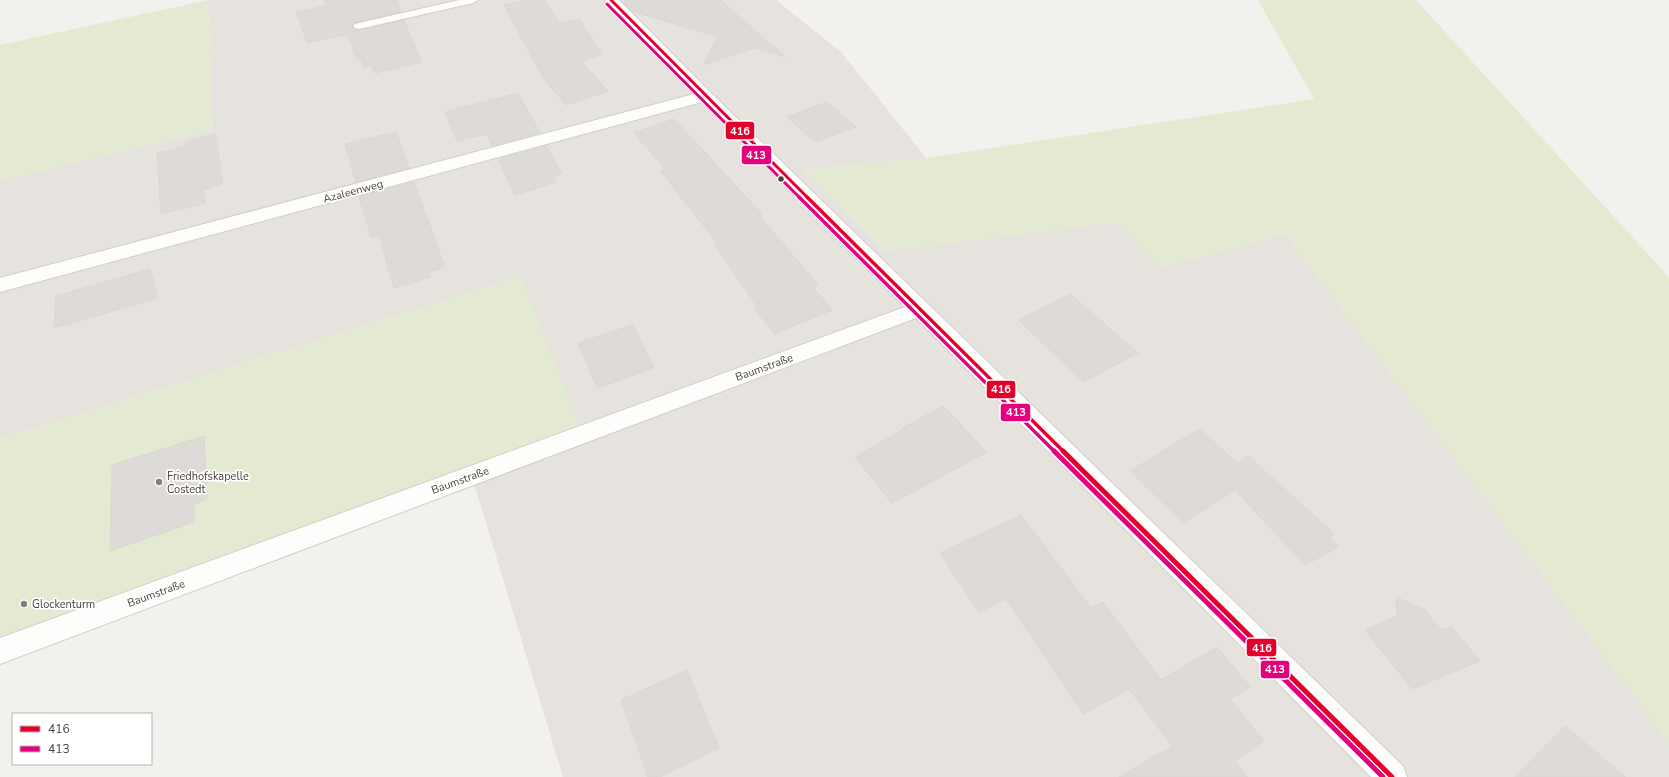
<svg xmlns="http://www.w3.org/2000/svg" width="1669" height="777" font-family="'Nunito Sans',sans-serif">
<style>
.residential{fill:#e6e2dd}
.green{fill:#e3ead1}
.building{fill:#dddad7;stroke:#dbd8d4}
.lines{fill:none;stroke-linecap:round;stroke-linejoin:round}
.service-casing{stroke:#d1cfcc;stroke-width:2}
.minor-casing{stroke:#d1cfcc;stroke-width:2}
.service{fill:#fdfdfc;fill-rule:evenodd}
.minor{fill:#fdfdfc;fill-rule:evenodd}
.bus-1-far2-casing{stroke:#fff;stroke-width:5}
.bus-1-far1-casing{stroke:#fff;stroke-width:6}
.bus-1-casing{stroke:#fff;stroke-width:8}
.bus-2-far2-casing{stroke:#fff;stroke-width:5}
.bus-2-far1-casing{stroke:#fff;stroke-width:6}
.bus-2-casing{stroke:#fff;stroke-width:8}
.bus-1-far2{stroke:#e4002b;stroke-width:3}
.bus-1-far1{stroke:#e4002b;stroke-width:3.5}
.bus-1{stroke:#e4002b;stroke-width:5}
.bus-2-far2{stroke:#e5007d;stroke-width:3}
.bus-2-far1{stroke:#e5007d;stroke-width:3.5}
.bus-2{stroke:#e5007d;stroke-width:5}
.bus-dot{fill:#49423a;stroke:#fff;stroke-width:1.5}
.poi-dot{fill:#847f79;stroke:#fff;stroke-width:1.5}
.labels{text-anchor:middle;stroke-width:3.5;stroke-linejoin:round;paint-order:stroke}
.street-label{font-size:11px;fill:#49423a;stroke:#fff}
.poi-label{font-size:11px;fill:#49423a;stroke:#fff;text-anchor:start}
.line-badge{stroke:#fff;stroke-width:1.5}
.badge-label{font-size:11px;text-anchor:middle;font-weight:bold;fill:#fff}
</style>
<rect width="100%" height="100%" fill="#f3f1ee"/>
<path class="residential" d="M 208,0 L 776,0 L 841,52 L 926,158 L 802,170 L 886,251 L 1118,222 L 1158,267 L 1285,234 L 1669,742 L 1669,777 L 563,777 L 473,480 L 521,277 L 0,439 L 0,180 L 213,130 Z"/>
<g class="green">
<path d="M 208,0 L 213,130 L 0,180 L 0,45 Z"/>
<path d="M 1258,0 L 1416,0 L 1669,277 L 1669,742 L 1285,234 L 1157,267 L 1118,222 L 887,251 L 802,170 L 926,158 L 1314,99 Z"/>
<path d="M 521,277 L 585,441 L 0,648 L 0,439 Z"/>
</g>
<g class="building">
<path d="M 325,0 L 396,0 L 401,12 L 355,23 L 352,26 L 355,29 L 359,30 L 404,20 L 421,62 L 375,73 L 372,65 L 364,67 L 361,59 L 357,60 L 348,34 L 307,43 L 296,12 L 326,6 Z"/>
<path d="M 527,0 L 545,0 L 559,23 L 579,19 L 602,54 L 581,61 L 608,91 L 566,105 L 543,78 L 504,5 Z"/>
<path d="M 624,0 L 720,0 L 786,57 L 755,48 L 703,65 L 718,37 L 632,11 L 624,3 Z"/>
<path d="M 518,93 L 540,133 L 492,146 L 487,134 L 457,141 L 445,112 Z"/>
<path d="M 827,102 L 856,127 L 815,142 L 787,117 Z"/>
<path d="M 674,119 L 762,214 L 759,215 L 818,285 L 814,288 L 832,310 L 774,334 L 754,307 L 757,306 L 714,244 L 717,243 L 660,170 L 665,169 L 634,133 Z"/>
<path d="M 396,132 L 409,168 L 356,182 L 345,144 Z"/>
<path d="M 215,134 L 223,183 L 203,190 L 205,203 L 161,214 L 157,153 L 185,147 L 185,142 Z"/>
<path d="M 546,146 L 562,174 L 553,176 L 557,182 L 515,195 L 498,159 Z"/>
<path d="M 414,182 L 445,267 L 429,272 L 430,277 L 394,288 L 379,235 L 371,237 L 359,196 Z"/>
<path d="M 150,269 L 158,298 L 54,328 L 56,296 Z"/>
<path d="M 1070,294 L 1138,353 L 1084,382 L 1018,320 Z"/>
<path d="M 633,325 L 654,368 L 597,388 L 578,343 Z"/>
<path d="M 943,406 L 987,452 L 892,503 L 855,457 L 902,430 L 901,429 Z"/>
<path d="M 1199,429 L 1238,463 L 1248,456 L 1335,534 L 1329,537 L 1339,547 L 1305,565 L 1235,490 L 1184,523 L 1130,471 Z"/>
<path d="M 204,436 L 207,499 L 194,504 L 194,522 L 110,551 L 112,465 Z"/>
<path d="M 1021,515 L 1091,608 L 1103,602 L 1161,680 L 1217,647 L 1250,687 L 1230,699 L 1264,741 L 1235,761 L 1248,777 L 1119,777 L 1172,746 L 1129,689 L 1083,714 L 1006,599 L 979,612 L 940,553 Z"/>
<path d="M 1396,597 L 1425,610 L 1441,630 L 1452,627 L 1480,661 L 1412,689 L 1365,630 L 1397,616 Z"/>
<path d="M 687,670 L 719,748 L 660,777 L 648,777 L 621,700 Z"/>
<path d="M 1565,726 L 1626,777 L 1515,777 Z"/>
</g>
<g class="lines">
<g class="service-casing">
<path id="service" d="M 459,0 L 478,0 L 473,3 L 359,29 L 355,28 L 353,26 L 355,24 L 359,23 Z"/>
</g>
<g class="minor-casing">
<path id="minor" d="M 604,0 L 619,0 L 711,93 L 1403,766 L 1407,777 L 1371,777 L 916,318 L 0,664 L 0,638 L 905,307 L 702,102 L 0,292 L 0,278 L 694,94 Z"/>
</g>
<use href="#service" class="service"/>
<use href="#minor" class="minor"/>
<g class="bus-1-far2-casing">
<path id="bus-1-far2" d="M 611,0 L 808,198"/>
</g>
<g class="bus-1-far1-casing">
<path id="bus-1-far1" d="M 807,197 L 1064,452"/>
</g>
<g class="bus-1-casing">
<path id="bus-1" d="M 1063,451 L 1392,777"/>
</g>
<g class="bus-2-far2-casing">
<path id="bus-2-far2" d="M 607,4 L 800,198"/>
</g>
<g class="bus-2-far1-casing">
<path id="bus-2-far1" d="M 799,197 L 1055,452"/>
</g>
<g class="bus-2-casing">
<path id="bus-2" d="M 1054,451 L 1383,777"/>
</g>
<use href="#bus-1-far2" class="bus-1-far2"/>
<use href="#bus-1-far1" class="bus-1-far1"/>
<use href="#bus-1" class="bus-1"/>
<use href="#bus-2-far2" class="bus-2-far2"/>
<use href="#bus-2-far1" class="bus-2-far1"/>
<use href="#bus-2" class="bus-2"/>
</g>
<circle class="bus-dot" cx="781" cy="179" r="3.5"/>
<g class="poi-dot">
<circle cx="159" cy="482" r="4"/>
<circle cx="24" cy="604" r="4"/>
</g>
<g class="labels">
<g class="street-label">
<text transform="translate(353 191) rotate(-15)" y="4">Azaleenweg</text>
<text transform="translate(764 367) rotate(-20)" y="4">Baumstraße</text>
<text transform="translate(460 480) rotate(-20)" y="4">Baumstraße</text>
<text transform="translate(156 593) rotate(-20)" y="4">Baumstraße</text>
</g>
<g class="poi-label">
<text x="167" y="480">Friedhofskapelle<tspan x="167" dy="13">Costedt</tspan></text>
<text x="32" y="608">Glockenturm</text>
</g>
</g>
<g class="line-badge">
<rect x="725" y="121" width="30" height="19" rx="4" fill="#e4002b"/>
<rect x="741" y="145" width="31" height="20" rx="4" fill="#e5007d"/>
<rect x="986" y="380" width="30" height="19" rx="4" fill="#e4002b"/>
<rect x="1000" y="403" width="31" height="19" rx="4" fill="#e5007d"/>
<rect x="1246" y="638" width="31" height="19" rx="4" fill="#e4002b"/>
<rect x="1260" y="660" width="30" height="19" rx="4" fill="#e5007d"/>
</g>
<g class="badge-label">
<text x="740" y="135">416</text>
<text x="756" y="159">413</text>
<text x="1001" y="393">416</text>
<text x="1016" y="416">413</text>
<text x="1262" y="652">416</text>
<text x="1275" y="673">413</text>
</g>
<rect x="12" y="713" width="140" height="52" fill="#ffffff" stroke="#b6b3b0"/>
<rect x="20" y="726" width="20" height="6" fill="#e4002b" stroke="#b6b3b0"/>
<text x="48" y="733" font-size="12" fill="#49423a">416</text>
<rect x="20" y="746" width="20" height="6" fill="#e5007d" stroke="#b6b3b0"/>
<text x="48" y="753" font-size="12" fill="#49423a">413</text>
</svg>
